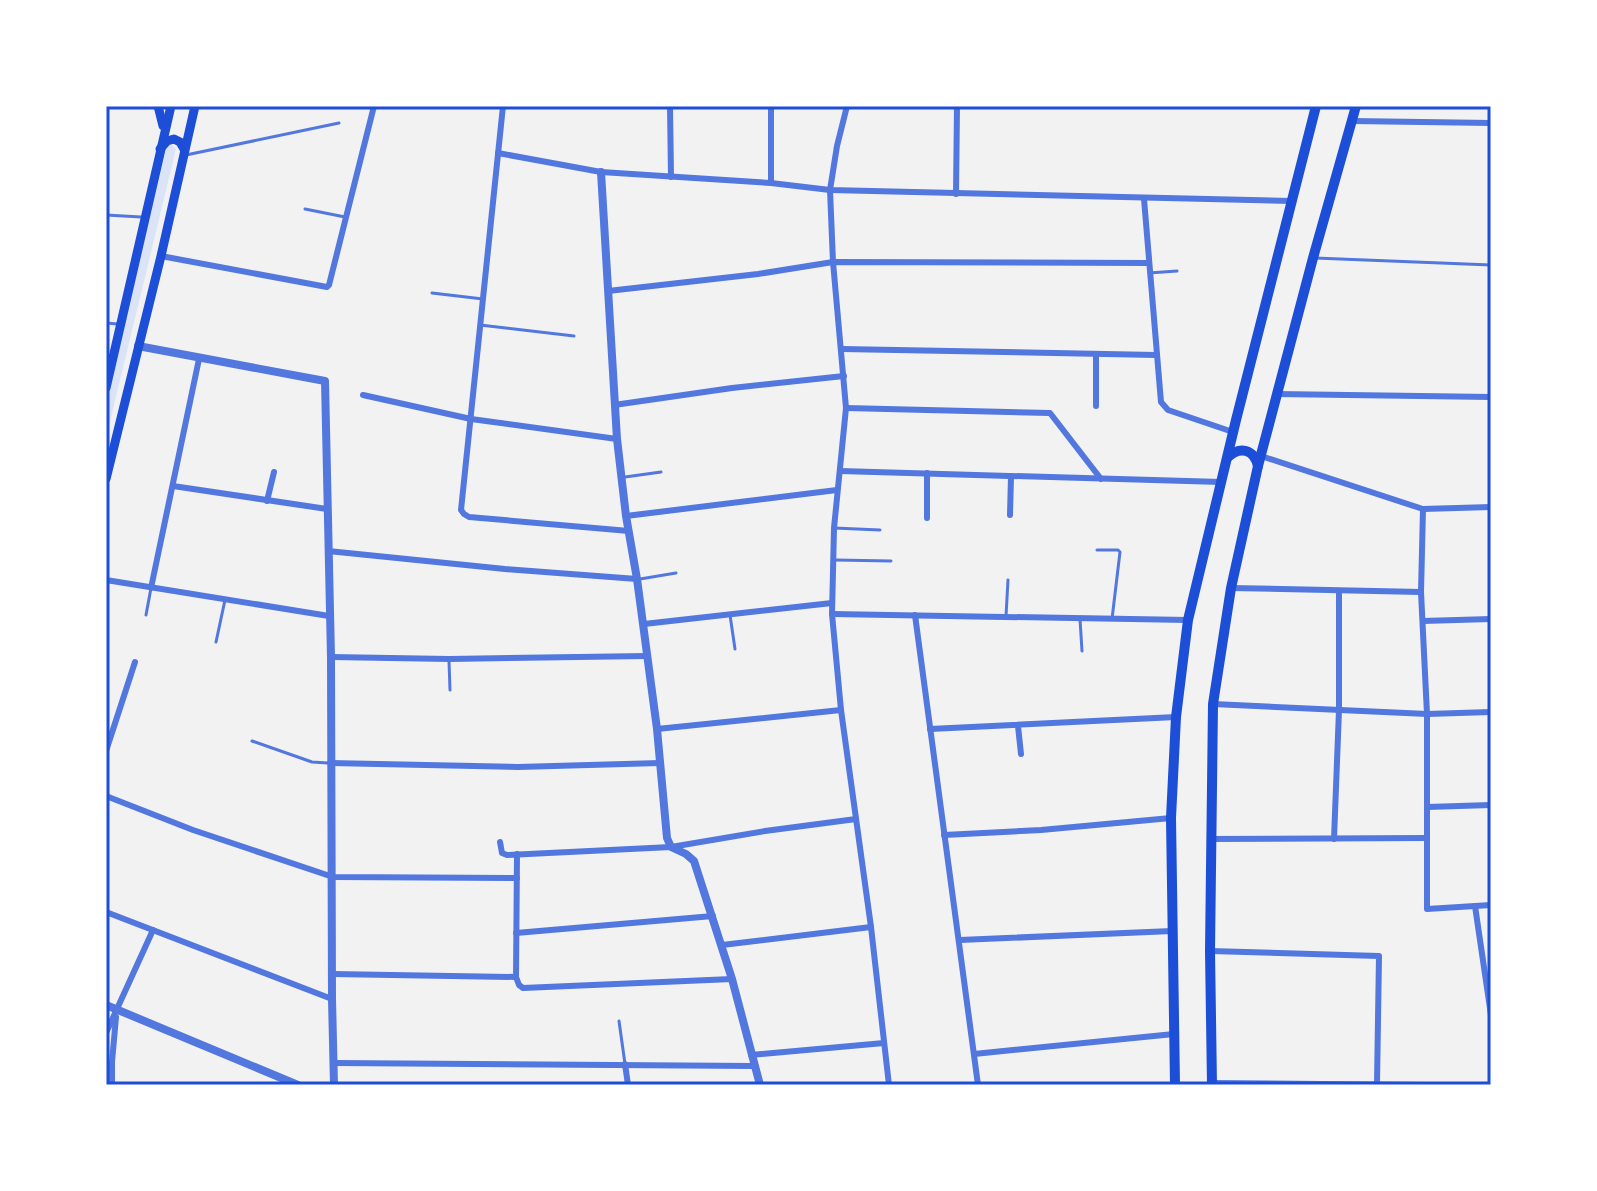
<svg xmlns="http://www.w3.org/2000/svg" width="1597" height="1191" font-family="Cabin,sans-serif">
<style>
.green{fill:#dbe4f7}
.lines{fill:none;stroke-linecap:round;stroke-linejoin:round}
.service{stroke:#5277de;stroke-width:3}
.minor{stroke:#5277de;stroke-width:6}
.tertiary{stroke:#5277de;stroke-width:8}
.secondary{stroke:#1d4ed8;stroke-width:9}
.primary{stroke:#1d4ed8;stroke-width:10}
.neatline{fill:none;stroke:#1d4ed8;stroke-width:3}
</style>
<rect width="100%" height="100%" fill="#f2f2f2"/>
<path class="green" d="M 171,144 L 176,149 L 106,438 L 106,401 L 167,146 Z"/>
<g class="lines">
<g class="service">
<path d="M 186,155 L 339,123"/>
<path d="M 305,209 L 345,217"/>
<path d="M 106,215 L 141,217"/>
<path d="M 1315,258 L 1491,265"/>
<path d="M 1149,273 L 1177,271"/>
<path d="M 432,293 L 483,299"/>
<path d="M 106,323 L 118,324"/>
<path d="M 480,325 L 574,336"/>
<path d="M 625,477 L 661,472"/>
<path d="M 834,528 L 880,530"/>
<path d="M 1097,550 L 1118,550 L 1120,552 L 1112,619"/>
<path d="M 835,560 L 891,561"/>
<path d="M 640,579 L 676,573"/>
<path d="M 146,615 L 151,588"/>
<path d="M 730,615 L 735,649"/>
<path d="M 1006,616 L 1008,580"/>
<path d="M 1080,619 L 1082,651"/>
<path d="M 216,642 L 225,600"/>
<path d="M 449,661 L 450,690"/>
<path d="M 252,741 L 312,762 L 328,763"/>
<path d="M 619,1021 L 625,1064"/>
</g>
<g class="minor">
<path d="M 503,106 L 461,510 L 464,514 L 469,517 L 629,531"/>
<path d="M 670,106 L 671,177"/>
<path d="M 771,106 L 771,183"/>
<path d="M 847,106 L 837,146 L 830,190 L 833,262 L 846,408 L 834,528 L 832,614 L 841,710 L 871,927 L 889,1085"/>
<path d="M 1352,121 L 1491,123"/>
<path d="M 498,153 L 601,172 L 771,183 L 830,190 L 1291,201"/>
<path d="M 956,194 L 957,106"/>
<path d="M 1144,199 L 1161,402 L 1168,410 L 1233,432"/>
<path d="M 161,256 L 327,287 L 329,285 L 374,106"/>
<path d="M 608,291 L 758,274 L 833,262 L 1148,263"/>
<path d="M 842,349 L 1156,355"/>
<path d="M 1096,354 L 1096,406"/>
<path d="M 1276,394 L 1491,397"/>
<path d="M 363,395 L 471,419 L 617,439"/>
<path d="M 614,405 L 732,388 L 844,376"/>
<path d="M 846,408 L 1050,413 L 1101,479"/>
<path d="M 1261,456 L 1423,509 L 1491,507"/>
<path d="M 840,471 L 1221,482"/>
<path d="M 173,486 L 327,509"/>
<path d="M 267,501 L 274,472"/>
<path d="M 1423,509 L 1421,592 L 1427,714 L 1427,909 L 1475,906 L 1491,1015"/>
<path d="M 1010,515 L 1011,476"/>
<path d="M 626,516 L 837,490"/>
<path d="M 927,518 L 927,473"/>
<path d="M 328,551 L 505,569 L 637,579"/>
<path d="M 106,580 L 329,616"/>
<path d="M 151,588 L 199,359"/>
<path d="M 1231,588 L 1421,592"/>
<path d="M 832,614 L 1188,620"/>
<path d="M 915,615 L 978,1085"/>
<path d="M 1423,621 L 1491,619"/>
<path d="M 644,624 L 832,603"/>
<path d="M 331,657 L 449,659 L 647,656"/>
<path d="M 1213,704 L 1427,714 L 1491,712"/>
<path d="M 1018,726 L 1021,754"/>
<path d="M 657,729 L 841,710"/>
<path d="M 930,729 L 1176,717"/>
<path d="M 106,751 L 135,662"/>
<path d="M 330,763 L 518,767 L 660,763"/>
<path d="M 106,796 L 193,830 L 333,877 L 517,878"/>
<path d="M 1427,807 L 1491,805"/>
<path d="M 944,835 L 1041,830 L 1171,818"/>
<path d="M 1210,839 L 1426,838"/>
<path d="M 1334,839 L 1339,710 L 1339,592"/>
<path d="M 500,842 L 502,853 L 507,855 L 671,847 L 765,831 L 856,819"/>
<path d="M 517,854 L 516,977 L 519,985 L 523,988 L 732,979"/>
<path d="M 1475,906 L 1491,905"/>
<path d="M 106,912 L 332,999"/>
<path d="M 516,933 L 713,916"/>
<path d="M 960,940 L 1172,931"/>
<path d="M 722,945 L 871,927"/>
<path d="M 1210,951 L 1379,956 L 1377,1084"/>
<path d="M 332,974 L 516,977"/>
<path d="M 106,1033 L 153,930"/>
<path d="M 974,1054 L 1174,1034"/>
<path d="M 751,1055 L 884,1043"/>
<path d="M 334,1063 L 754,1066"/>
<path d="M 625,1064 L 628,1085"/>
<path d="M 1212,1083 L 1423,1085"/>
<path d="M 112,1085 L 112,1062 L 116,1017"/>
</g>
<g class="tertiary">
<path d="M 601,172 L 617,439 L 626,516 L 637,579 L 657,729 L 667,838 L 671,847 L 686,854 L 694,861 L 732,979 L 760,1085"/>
<path d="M 138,346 L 325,381 L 331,657 L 332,999 L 334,1085"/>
<path d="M 106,1005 L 298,1085"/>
</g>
<g class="secondary">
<path d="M 158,106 L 163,126"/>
<path d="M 160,149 L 167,141 L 174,139 L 180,142 L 184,149"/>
<path d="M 106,388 L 171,106"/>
<path d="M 106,479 L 161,256 L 195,106"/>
</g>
<g class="primary">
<path d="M 1228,457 C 1240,446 1254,449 1258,466"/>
<path d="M 1175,1085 L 1171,818 L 1176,717 L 1188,620 L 1236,420 L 1316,106"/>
<path d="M 1212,1085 L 1210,951 L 1213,704 L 1231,588 L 1258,466 L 1313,258 L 1356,106"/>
</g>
</g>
<rect width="1597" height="1191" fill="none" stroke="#ffffff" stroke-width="216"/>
<rect x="108" y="108" width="1381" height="975" class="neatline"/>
</svg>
